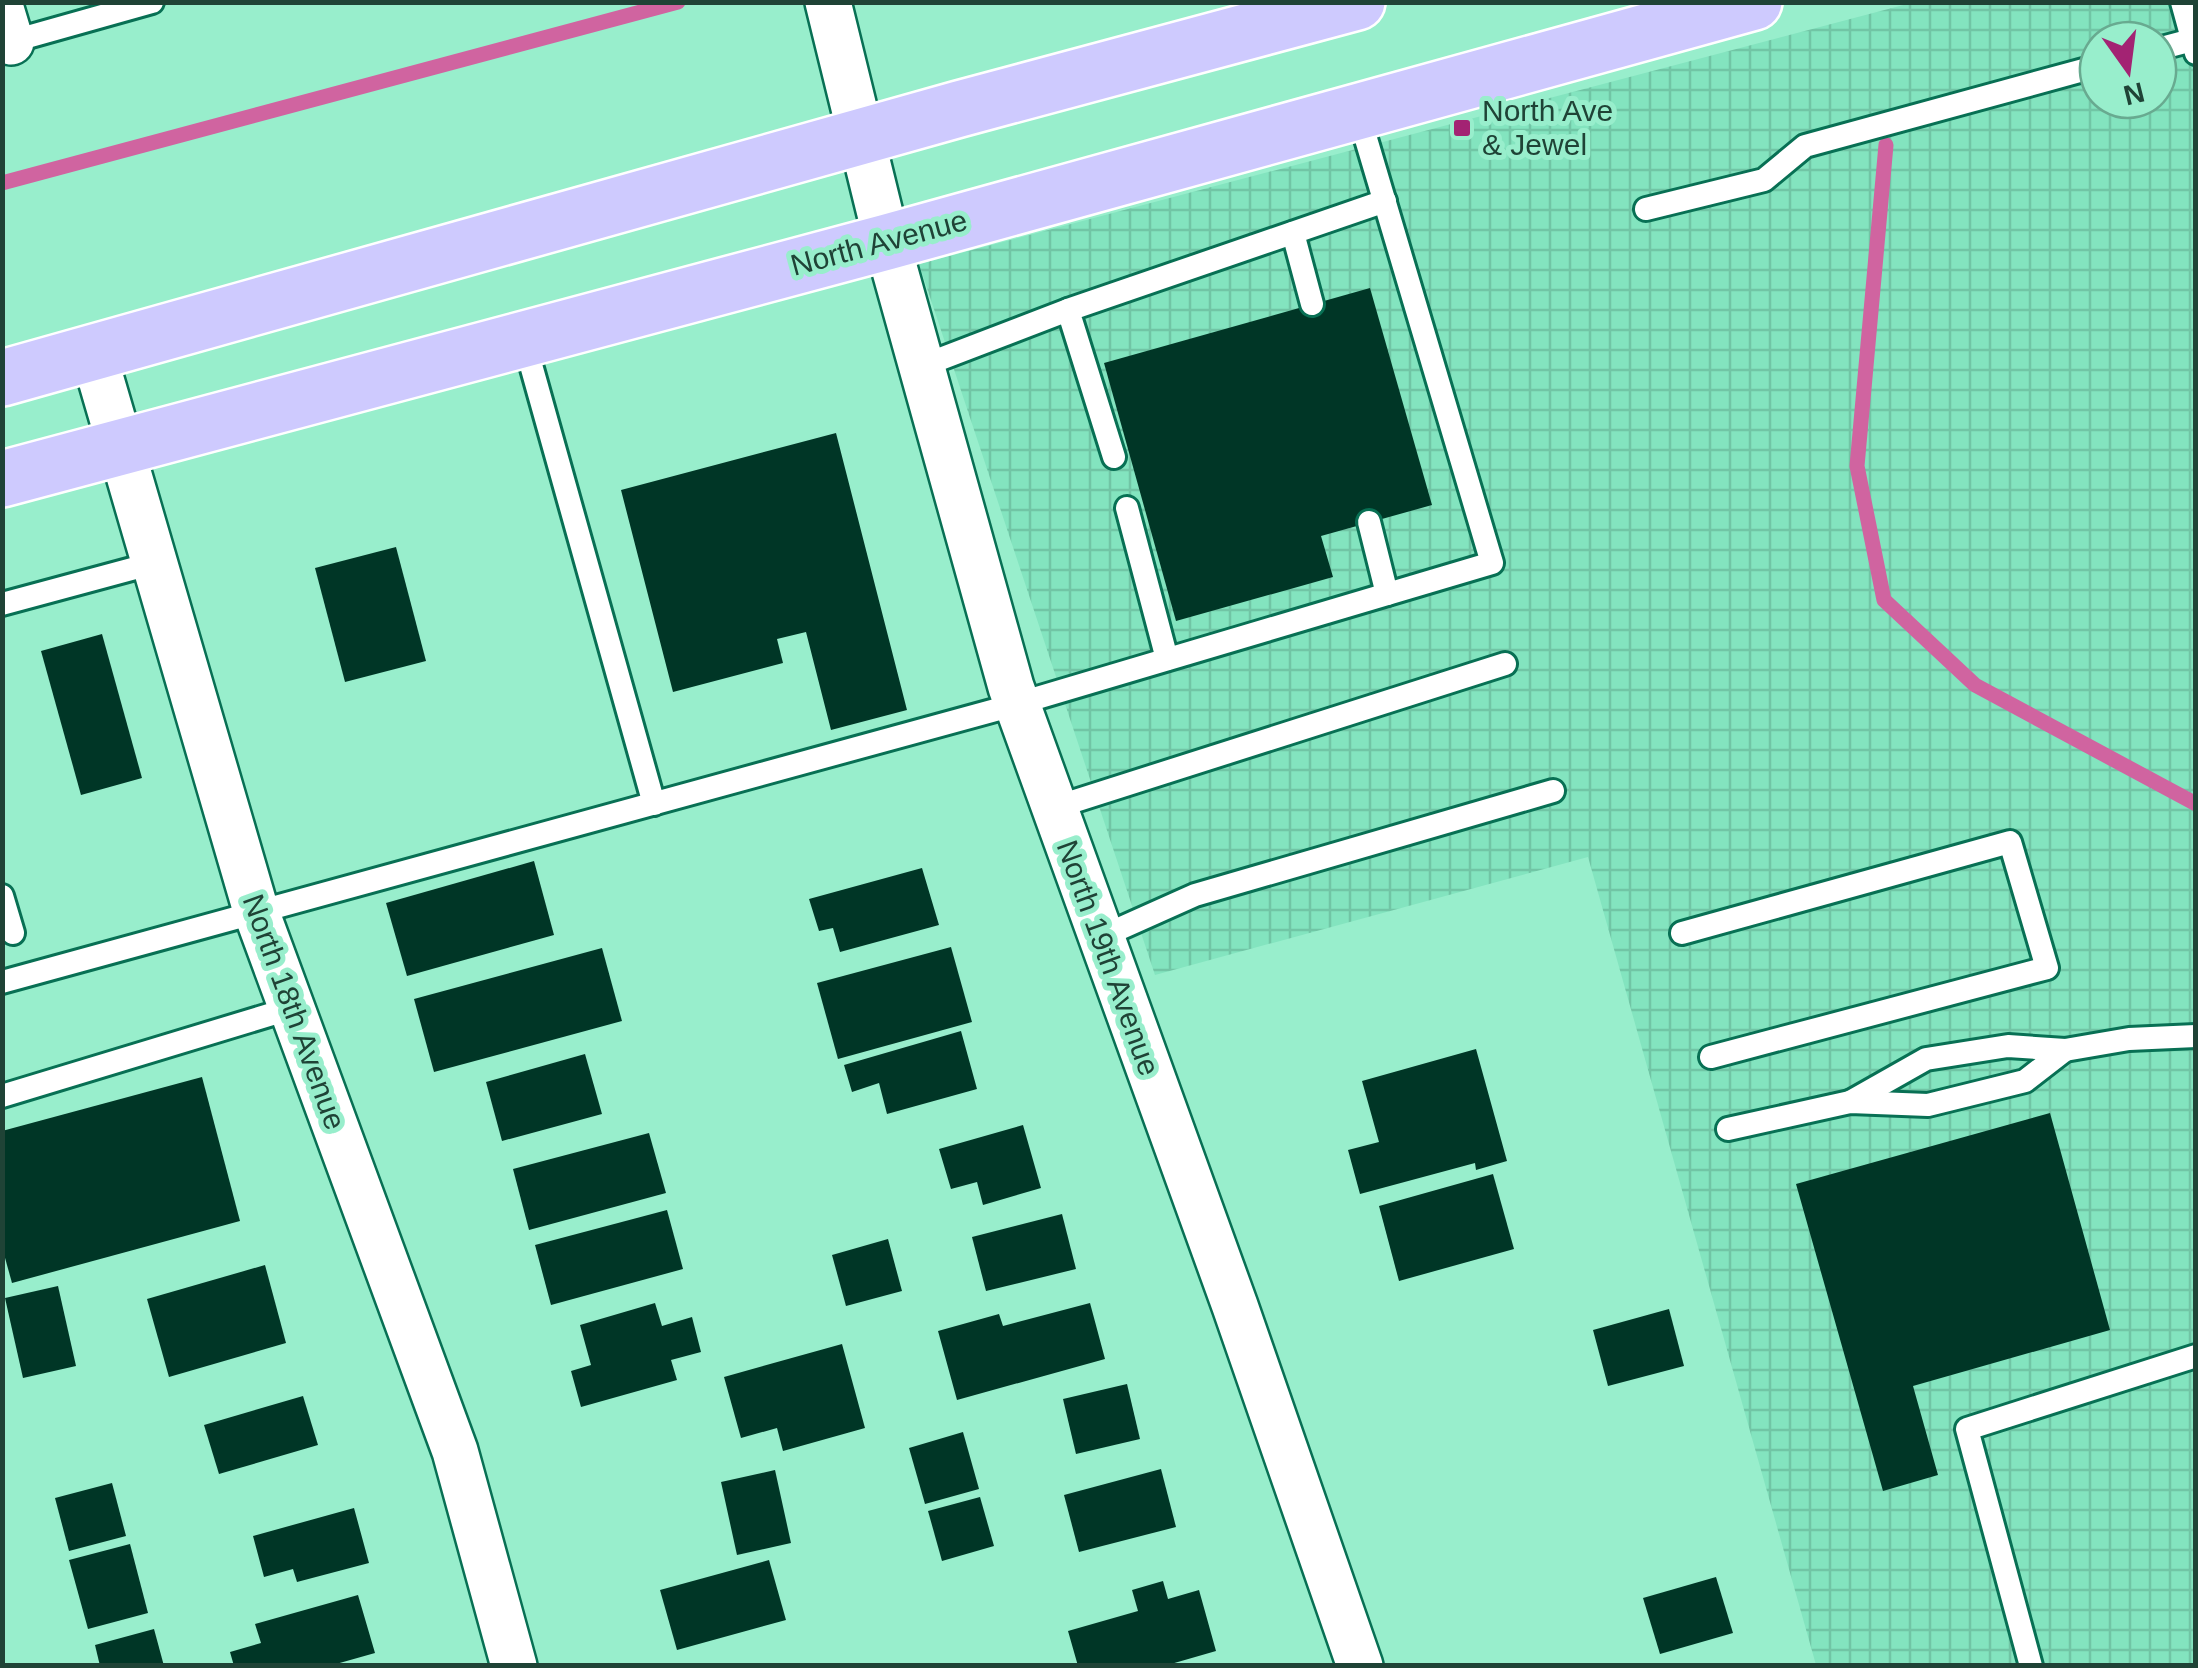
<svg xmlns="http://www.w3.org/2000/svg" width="2198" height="1668" font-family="Helvetica,sans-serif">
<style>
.industrial{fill:url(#industrial-grid);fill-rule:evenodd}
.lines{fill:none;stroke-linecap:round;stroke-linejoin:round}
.stream{stroke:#d064a0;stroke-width:15}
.building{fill:#003626}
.lane-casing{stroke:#087054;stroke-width:28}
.street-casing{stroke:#087054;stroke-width:50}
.primary-casing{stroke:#fff;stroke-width:60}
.lane{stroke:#fff;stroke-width:22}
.street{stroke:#fff;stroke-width:45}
.primary{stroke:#cecafe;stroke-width:55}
.poi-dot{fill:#a32373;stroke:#98eecc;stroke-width:4}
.labels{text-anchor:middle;stroke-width:10;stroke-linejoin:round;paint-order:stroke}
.poi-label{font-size:30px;fill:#1f4336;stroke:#98eecc;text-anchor:start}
.street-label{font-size:30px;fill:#1f4336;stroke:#98eecc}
</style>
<defs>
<pattern id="industrial-grid" width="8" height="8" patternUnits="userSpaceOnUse" patternTransform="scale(2.5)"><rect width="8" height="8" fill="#83e4bf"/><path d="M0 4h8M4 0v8" fill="none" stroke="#71c5a5"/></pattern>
</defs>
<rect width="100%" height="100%" fill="#98eecc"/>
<path class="industrial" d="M 1911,3 L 2195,3 L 2195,1665 L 1816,1665 L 1588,857 L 1155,975 L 919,264 ZM 2098,40 L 2158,40 L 2158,100 L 2098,100 Z"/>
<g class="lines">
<g class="stream">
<path d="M 1886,145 L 1857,466 L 1884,600 L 1975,685 L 2196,804"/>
<path d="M 2,183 L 678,2"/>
</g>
</g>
<g class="building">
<path d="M 1370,288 L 1432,505 L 1321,536 L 1333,577 L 1176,621 L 1104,363 Z"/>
<path d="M 836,433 L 907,710 L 831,730 L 806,632 L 777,639 L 783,663 L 673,692 L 621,490 Z"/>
<path d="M 396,547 L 426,661 L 345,682 L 315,568 Z"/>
<path d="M 102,634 L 142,778 L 81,795 L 41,651 Z"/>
<path d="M 534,861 L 554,935 L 407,976 L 386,903 Z"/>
<path d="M 922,868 L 939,925 L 840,952 L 833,928 L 819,931 L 809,899 Z"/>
<path d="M 951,947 L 972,1022 L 838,1059 L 817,983 Z"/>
<path d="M 602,948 L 622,1021 L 434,1072 L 414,999 Z"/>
<path d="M 961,1031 L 977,1089 L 887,1114 L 879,1083 L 852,1092 L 844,1065 Z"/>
<path d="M 1476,1049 L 1507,1161 L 1476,1170 L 1475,1163 L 1360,1194 L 1348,1150 L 1379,1142 L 1362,1081 Z"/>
<path d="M 585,1054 L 602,1114 L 502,1141 L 486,1082 Z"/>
<path d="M 202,1077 L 240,1221 L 12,1283 L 2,1247 L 2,1131 Z"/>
<path d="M 2050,1113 L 2110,1330 L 1913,1386 L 1938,1475 L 1883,1491 L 1796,1184 Z"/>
<path d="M 1023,1125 L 1041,1188 L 983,1205 L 977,1182 L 951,1189 L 939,1149 Z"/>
<path d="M 649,1133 L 666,1193 L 529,1230 L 513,1169 Z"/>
<path d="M 1493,1174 L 1514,1249 L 1399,1281 L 1379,1206 Z"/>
<path d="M 667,1210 L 683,1269 L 551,1305 L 535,1245 Z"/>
<path d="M 1062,1214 L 1076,1269 L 986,1291 L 972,1237 Z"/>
<path d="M 888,1239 L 902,1291 L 846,1306 L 832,1255 Z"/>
<path d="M 265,1265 L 286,1343 L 169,1377 L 147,1299 Z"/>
<path d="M 58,1286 L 76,1366 L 23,1378 L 5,1298 Z"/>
<path d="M 655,1303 L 662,1326 L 692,1317 L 701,1352 L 671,1360 L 677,1380 L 581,1407 L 571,1371 L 591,1365 L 580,1325 Z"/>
<path d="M 1090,1303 L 1105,1359 L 957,1400 L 938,1331 L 999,1314 L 1003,1326 Z"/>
<path d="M 1669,1309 L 1684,1366 L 1608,1386 L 1593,1330 Z"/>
<path d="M 842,1344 L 865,1428 L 783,1451 L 777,1428 L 741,1438 L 724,1377 Z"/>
<path d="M 1127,1384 L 1140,1439 L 1076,1454 L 1063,1399 Z"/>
<path d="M 303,1396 L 318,1445 L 219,1474 L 204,1425 Z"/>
<path d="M 963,1432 L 979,1489 L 925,1504 L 909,1448 Z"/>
<path d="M 1161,1469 L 1176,1527 L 1079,1552 L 1064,1495 Z"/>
<path d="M 775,1470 L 791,1543 L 737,1555 L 721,1482 Z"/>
<path d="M 112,1483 L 126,1536 L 69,1551 L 55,1498 Z"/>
<path d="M 980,1497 L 994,1546 L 942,1561 L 928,1511 Z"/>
<path d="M 354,1508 L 369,1563 L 297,1582 L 293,1569 L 264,1577 L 253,1536 Z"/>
<path d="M 130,1544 L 148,1613 L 88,1629 L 69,1560 Z"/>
<path d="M 769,1560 L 786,1620 L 677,1650 L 660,1590 Z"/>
<path d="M 1716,1577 L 1733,1633 L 1660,1654 L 1643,1598 Z"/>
<path d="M 1163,1581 L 1168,1599 L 1199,1590 L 1216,1651 L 1164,1666 L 1078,1666 L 1068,1631 L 1138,1611 L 1132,1590 Z"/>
<path d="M 358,1595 L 375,1653 L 329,1666 L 234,1666 L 230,1652 L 261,1643 L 255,1624 Z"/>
<path d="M 154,1629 L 164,1666 L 100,1666 L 95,1645 Z"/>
</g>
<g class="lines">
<g class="lane-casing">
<g id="lane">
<path d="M 2182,2 L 2196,53"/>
<path d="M 6,43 L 152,2"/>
<path d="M 2158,49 L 2192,40"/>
<path d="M 1646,209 L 1764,180 L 1805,146 L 2098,66"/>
<path d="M 1293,233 L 1312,304"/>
<path d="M 524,340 L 654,804"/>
<path d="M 922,366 L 1068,310"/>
<path d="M 1114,457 L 1068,310 L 1385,201"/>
<path d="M 1127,508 L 1167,659"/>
<path d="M 1369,522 L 1387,594"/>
<path d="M 2,604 L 154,563"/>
<path d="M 1053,808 L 1505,664"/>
<path d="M 2,896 L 13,933"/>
<path d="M 1682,933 L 2010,842 L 2047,968 L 1711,1057"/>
<path d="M 1101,937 L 1195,895 L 1553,791"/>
<path d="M 2,982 L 1017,704 L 1492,563 L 1358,112"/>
<path d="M 2,1096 L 292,1008"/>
<path d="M 1850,1102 L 1926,1059 L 2008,1046 L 2065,1050 L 2129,1039 L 2196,1036"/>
<path d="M 1728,1129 L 1850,1102 L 1928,1105 L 2025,1081 L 2065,1050"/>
<path d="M 2031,1666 L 1967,1429 L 2196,1356"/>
</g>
</g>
<g class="street-casing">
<g id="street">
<path d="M 828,2 L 887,242 L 1011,687 L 1235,1306 L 1360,1666"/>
<path d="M 2,12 L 11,42"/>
<path d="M 93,352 L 256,911 L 455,1451 L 514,1666"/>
</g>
</g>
<g class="primary-casing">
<g id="primary">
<path d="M 2,378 L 959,109 L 1357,2"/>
<path d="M 2,479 L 887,242 L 1754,2"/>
</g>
</g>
<use href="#lane" class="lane"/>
<use href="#street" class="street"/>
<use href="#primary" class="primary"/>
</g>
<rect class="poi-dot" x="1452" y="118" width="20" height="20" rx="5"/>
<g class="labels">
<g class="poi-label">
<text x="1482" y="121">North Ave<tspan x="1482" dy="34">&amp; Jewel</tspan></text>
</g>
<g class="street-label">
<text transform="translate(879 243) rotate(-15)" y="10">North Avenue</text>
<text transform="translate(1108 958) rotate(70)" y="10">North 19th Avenue</text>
<text transform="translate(294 1012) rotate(70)" y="10">North 18th Avenue</text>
</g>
</g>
<rect width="2198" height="1668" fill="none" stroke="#1f4336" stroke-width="10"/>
<g transform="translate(2128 70) rotate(166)"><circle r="48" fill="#98eecc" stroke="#68aa90" stroke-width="2.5"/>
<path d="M0-8L18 38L0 25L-18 38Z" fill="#a32373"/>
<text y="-15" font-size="28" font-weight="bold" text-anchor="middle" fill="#1f4336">N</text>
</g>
</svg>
